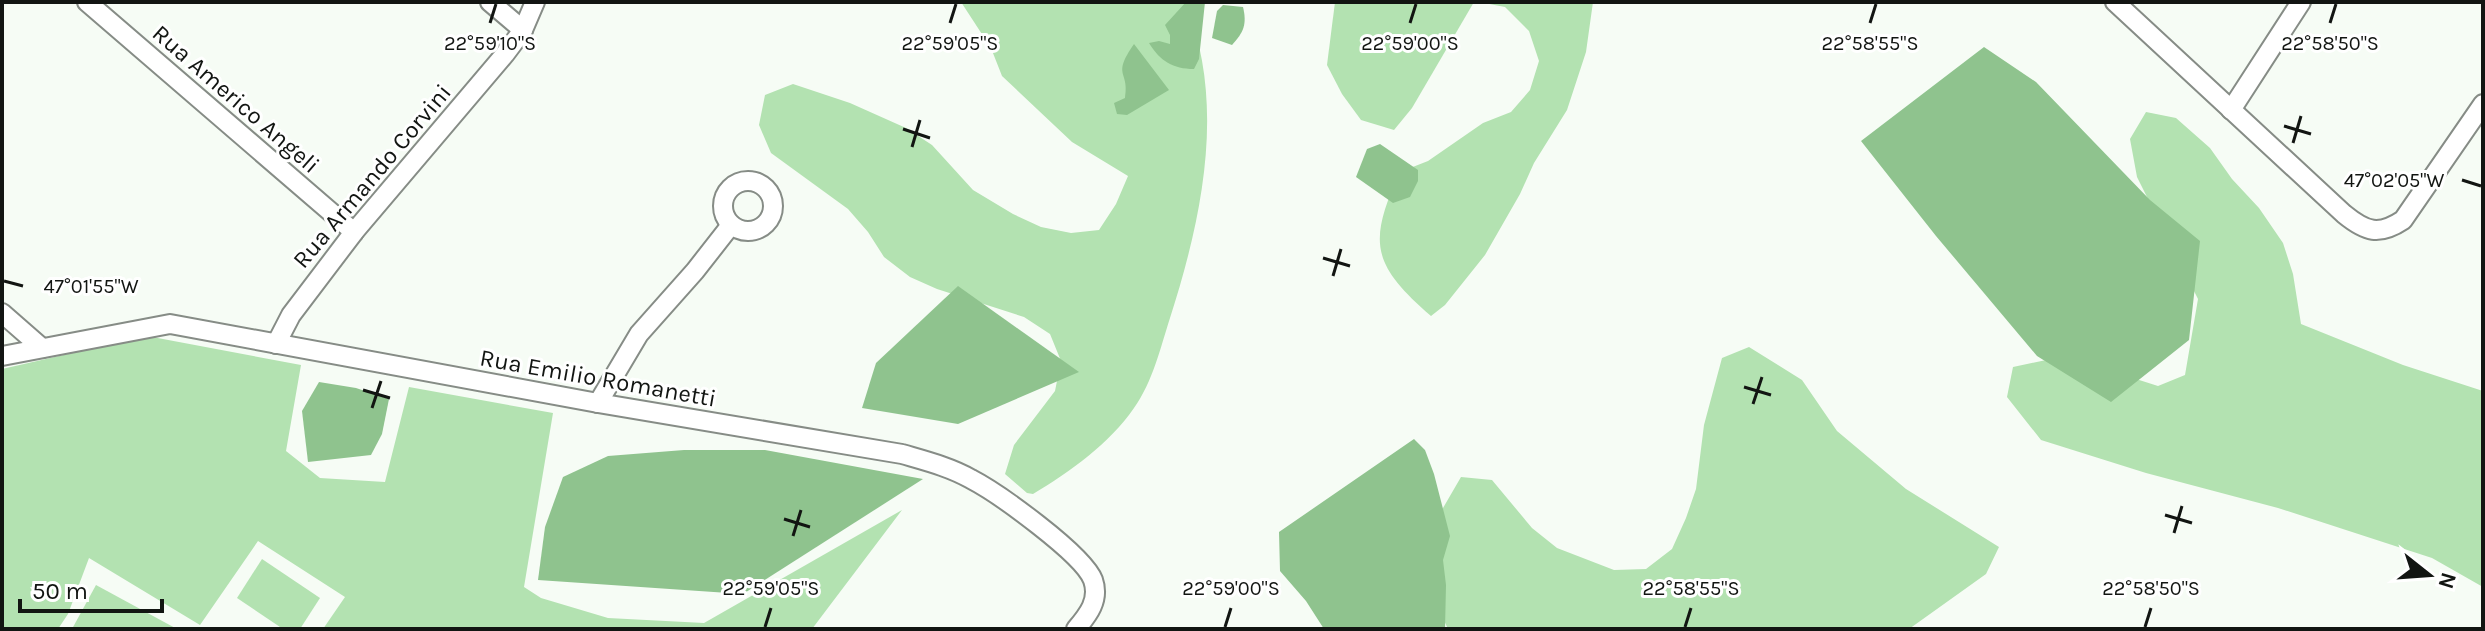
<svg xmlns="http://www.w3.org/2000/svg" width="2485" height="631" font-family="Karla,sans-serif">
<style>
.green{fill:#b3e2b1}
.water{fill:#8fc38e}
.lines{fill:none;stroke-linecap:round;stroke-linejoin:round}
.street-casing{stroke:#868c86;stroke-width:22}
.street{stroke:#fff;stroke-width:18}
.ticks{fill:none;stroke:#121512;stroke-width:3}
.labels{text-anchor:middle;stroke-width:6;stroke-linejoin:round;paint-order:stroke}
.street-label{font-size:24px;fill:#121512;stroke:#fff}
.ticks-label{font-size:20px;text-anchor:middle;fill:#121512;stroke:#fff;stroke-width:6;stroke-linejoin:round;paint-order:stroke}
</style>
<rect width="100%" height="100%" fill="#f6fcf5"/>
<g class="green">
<path d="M 961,2 L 1185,2 C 1227,103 1202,218 1170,318 C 1160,349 1153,381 1134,408 C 1109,444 1070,472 1033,494 L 1027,493 L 1005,474 L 1014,445 L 1055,391 L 1061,361 L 1050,334 L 1024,317 L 937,289 L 910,277 L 884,257 L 868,232 L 848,209 L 771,153 L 759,125 L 765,95 L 793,84 L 850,103 L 906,128 L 932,145 L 973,190 L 1013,214 L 1041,227 L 1071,233 L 1099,230 L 1116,204 L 1128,176 L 1072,142 L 1002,76 L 991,48 Z"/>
<path d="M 1335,2 L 1474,2 L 1412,108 L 1394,130 L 1361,120 L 1342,94 L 1327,65 Z"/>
<path d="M 1479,2 L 1593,2 L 1586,52 L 1567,110 L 1534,163 L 1520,194 L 1485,255 L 1445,305 L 1431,316 C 1371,264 1368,242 1400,172 L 1428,161 L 1483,123 L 1511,112 L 1530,90 L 1539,61 L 1529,31 L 1505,7 Z"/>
<path d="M 2146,112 L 2176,118 L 2210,148 L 2232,179 L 2259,208 L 2283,243 L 2293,274 L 2301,324 L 2403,365 L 2483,391 L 2483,587 L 2432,558 L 2278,508 L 2146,473 L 2041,440 L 2007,397 L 2013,367 L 2051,359 L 2089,364 L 2158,386 L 2185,375 L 2198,299 L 2137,177 L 2130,139 Z"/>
<path d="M 147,336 L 301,365 L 286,451 L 320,478 L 385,482 L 409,387 L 553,413 L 524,587 L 541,598 L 608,618 L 704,623 L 902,510 L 812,629 L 323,629 L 345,597 L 258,541 L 200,625 L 89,558 L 68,614 L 58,629 L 2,629 L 2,369 Z"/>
<path d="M 1749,347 L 1802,380 L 1837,431 L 1906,489 L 1999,547 L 1986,574 L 1909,629 L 1448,629 L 1441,614 L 1443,508 L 1461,477 L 1492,480 L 1532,528 L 1557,548 L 1614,570 L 1646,569 L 1672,549 L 1686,518 L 1696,489 L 1704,425 L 1722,358 Z"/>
<path d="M 262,559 L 320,598 L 300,629 L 283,629 L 237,598 Z"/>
<path d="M 96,585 L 177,629 L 72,629 Z"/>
</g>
<g class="water">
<path d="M 1186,2 L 1205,2 L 1199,59 L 1194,69 C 1173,69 1160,61 1149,43 L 1159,41 L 1170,44 L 1170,35 L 1165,25 Z"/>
<path d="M 1223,5 L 1243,7 C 1247,24 1244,32 1232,45 L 1212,38 L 1217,11 Z"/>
<path d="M 1134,44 L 1169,90 L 1127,115 L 1117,114 L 1114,103 L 1125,98 C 1130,70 1111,77 1134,44 Z"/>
<path d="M 1984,47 L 2036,82 L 2150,200 L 2200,241 L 2189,340 L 2111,402 L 2037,356 L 1936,236 L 1861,141 Z"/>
<path d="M 1380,144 L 1418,170 L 1418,181 L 1410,197 L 1393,203 L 1356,177 L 1367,149 Z"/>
<path d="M 958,286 L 1079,372 L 958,424 L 862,408 L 876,363 Z"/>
<path d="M 319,382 L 356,388 L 389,399 L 382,434 L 371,455 L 308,462 L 302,411 Z"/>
<path d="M 1414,439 L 1425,450 L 1434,474 L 1450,536 L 1443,560 L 1446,585 L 1445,629 L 1324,629 L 1306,601 L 1280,571 L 1279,532 Z"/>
<path d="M 684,450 L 765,450 L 923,479 L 743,594 L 538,580 L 545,527 L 563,477 L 608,456 Z"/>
</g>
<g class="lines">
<g class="street-casing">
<g id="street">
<path d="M 87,2 L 354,232"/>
<path d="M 490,2 L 523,30"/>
<path d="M 2115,2 L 2344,214 C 2366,232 2379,236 2403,220 L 2483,104"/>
<path d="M 2231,110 L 2301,2"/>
<circle cx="748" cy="206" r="25"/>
<path d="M 2,313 L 42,348"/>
<path d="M 276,344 L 291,315 L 354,232 L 505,54 L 523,30 L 535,2"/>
<path d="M 2,356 L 170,324 L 598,403 L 902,454 C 926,461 950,467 971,479 C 998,493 1083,554 1093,580 C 1100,600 1088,615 1076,629"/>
<path d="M 598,403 L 639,334 L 695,271 L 731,225"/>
</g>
</g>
<use href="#street" class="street"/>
</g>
<path class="ticks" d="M 490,23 L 496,4M 950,23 L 956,4M 1410,23 L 1416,4M 1870,23 L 1876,4M 2330,23 L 2336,4M 2284,126 L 2311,134M 903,129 L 930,138M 2293,143 L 2301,116M 912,147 L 920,120M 2462,180 L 2481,186M 1323,258 L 1350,266M 1333,276 L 1341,249M 4,281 L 23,286M 1744,387 L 1771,395M 363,390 L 390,398M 1753,404 L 1762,377M 372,408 L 381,381M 2165,515 L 2192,523M 784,519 L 810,527M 2174,533 L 2182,506M 793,536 L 801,510M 765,627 L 771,608M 1225,627 L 1231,608M 1685,627 L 1691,608M 2145,627 L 2151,608"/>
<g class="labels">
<g class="street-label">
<text transform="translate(236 99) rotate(41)" y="8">Rua Americo Angeli</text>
<text transform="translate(372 176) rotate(-50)" y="8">Rua Armando Corvini</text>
<text transform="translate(598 378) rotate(10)" y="8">Rua Emilio Romanetti</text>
</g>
</g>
<g class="ticks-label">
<text x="490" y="50">22°59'10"S</text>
<text x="950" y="50">22°59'05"S</text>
<text x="1410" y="50">22°59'00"S</text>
<text x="1870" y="50">22°58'55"S</text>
<text x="2330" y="50">22°58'50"S</text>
<text x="2394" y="187">47°02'05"W</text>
<text x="91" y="293">47°01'55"W</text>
<text x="771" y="595">22°59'05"S</text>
<text x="1231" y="595">22°59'00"S</text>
<text x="1691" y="595">22°58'55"S</text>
<text x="2151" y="595">22°58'50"S</text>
</g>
<rect width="2485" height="631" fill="none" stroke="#121512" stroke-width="8"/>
<g transform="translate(2429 575) rotate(107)" stroke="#ffffff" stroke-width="6" paint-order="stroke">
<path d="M0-6L14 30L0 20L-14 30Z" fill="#121512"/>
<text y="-12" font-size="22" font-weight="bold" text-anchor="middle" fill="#121512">N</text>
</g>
<path d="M20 599v12h142v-12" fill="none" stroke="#121512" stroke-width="4"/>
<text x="32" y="599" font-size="24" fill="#121512" stroke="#ffffff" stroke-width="6" paint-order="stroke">50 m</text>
</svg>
